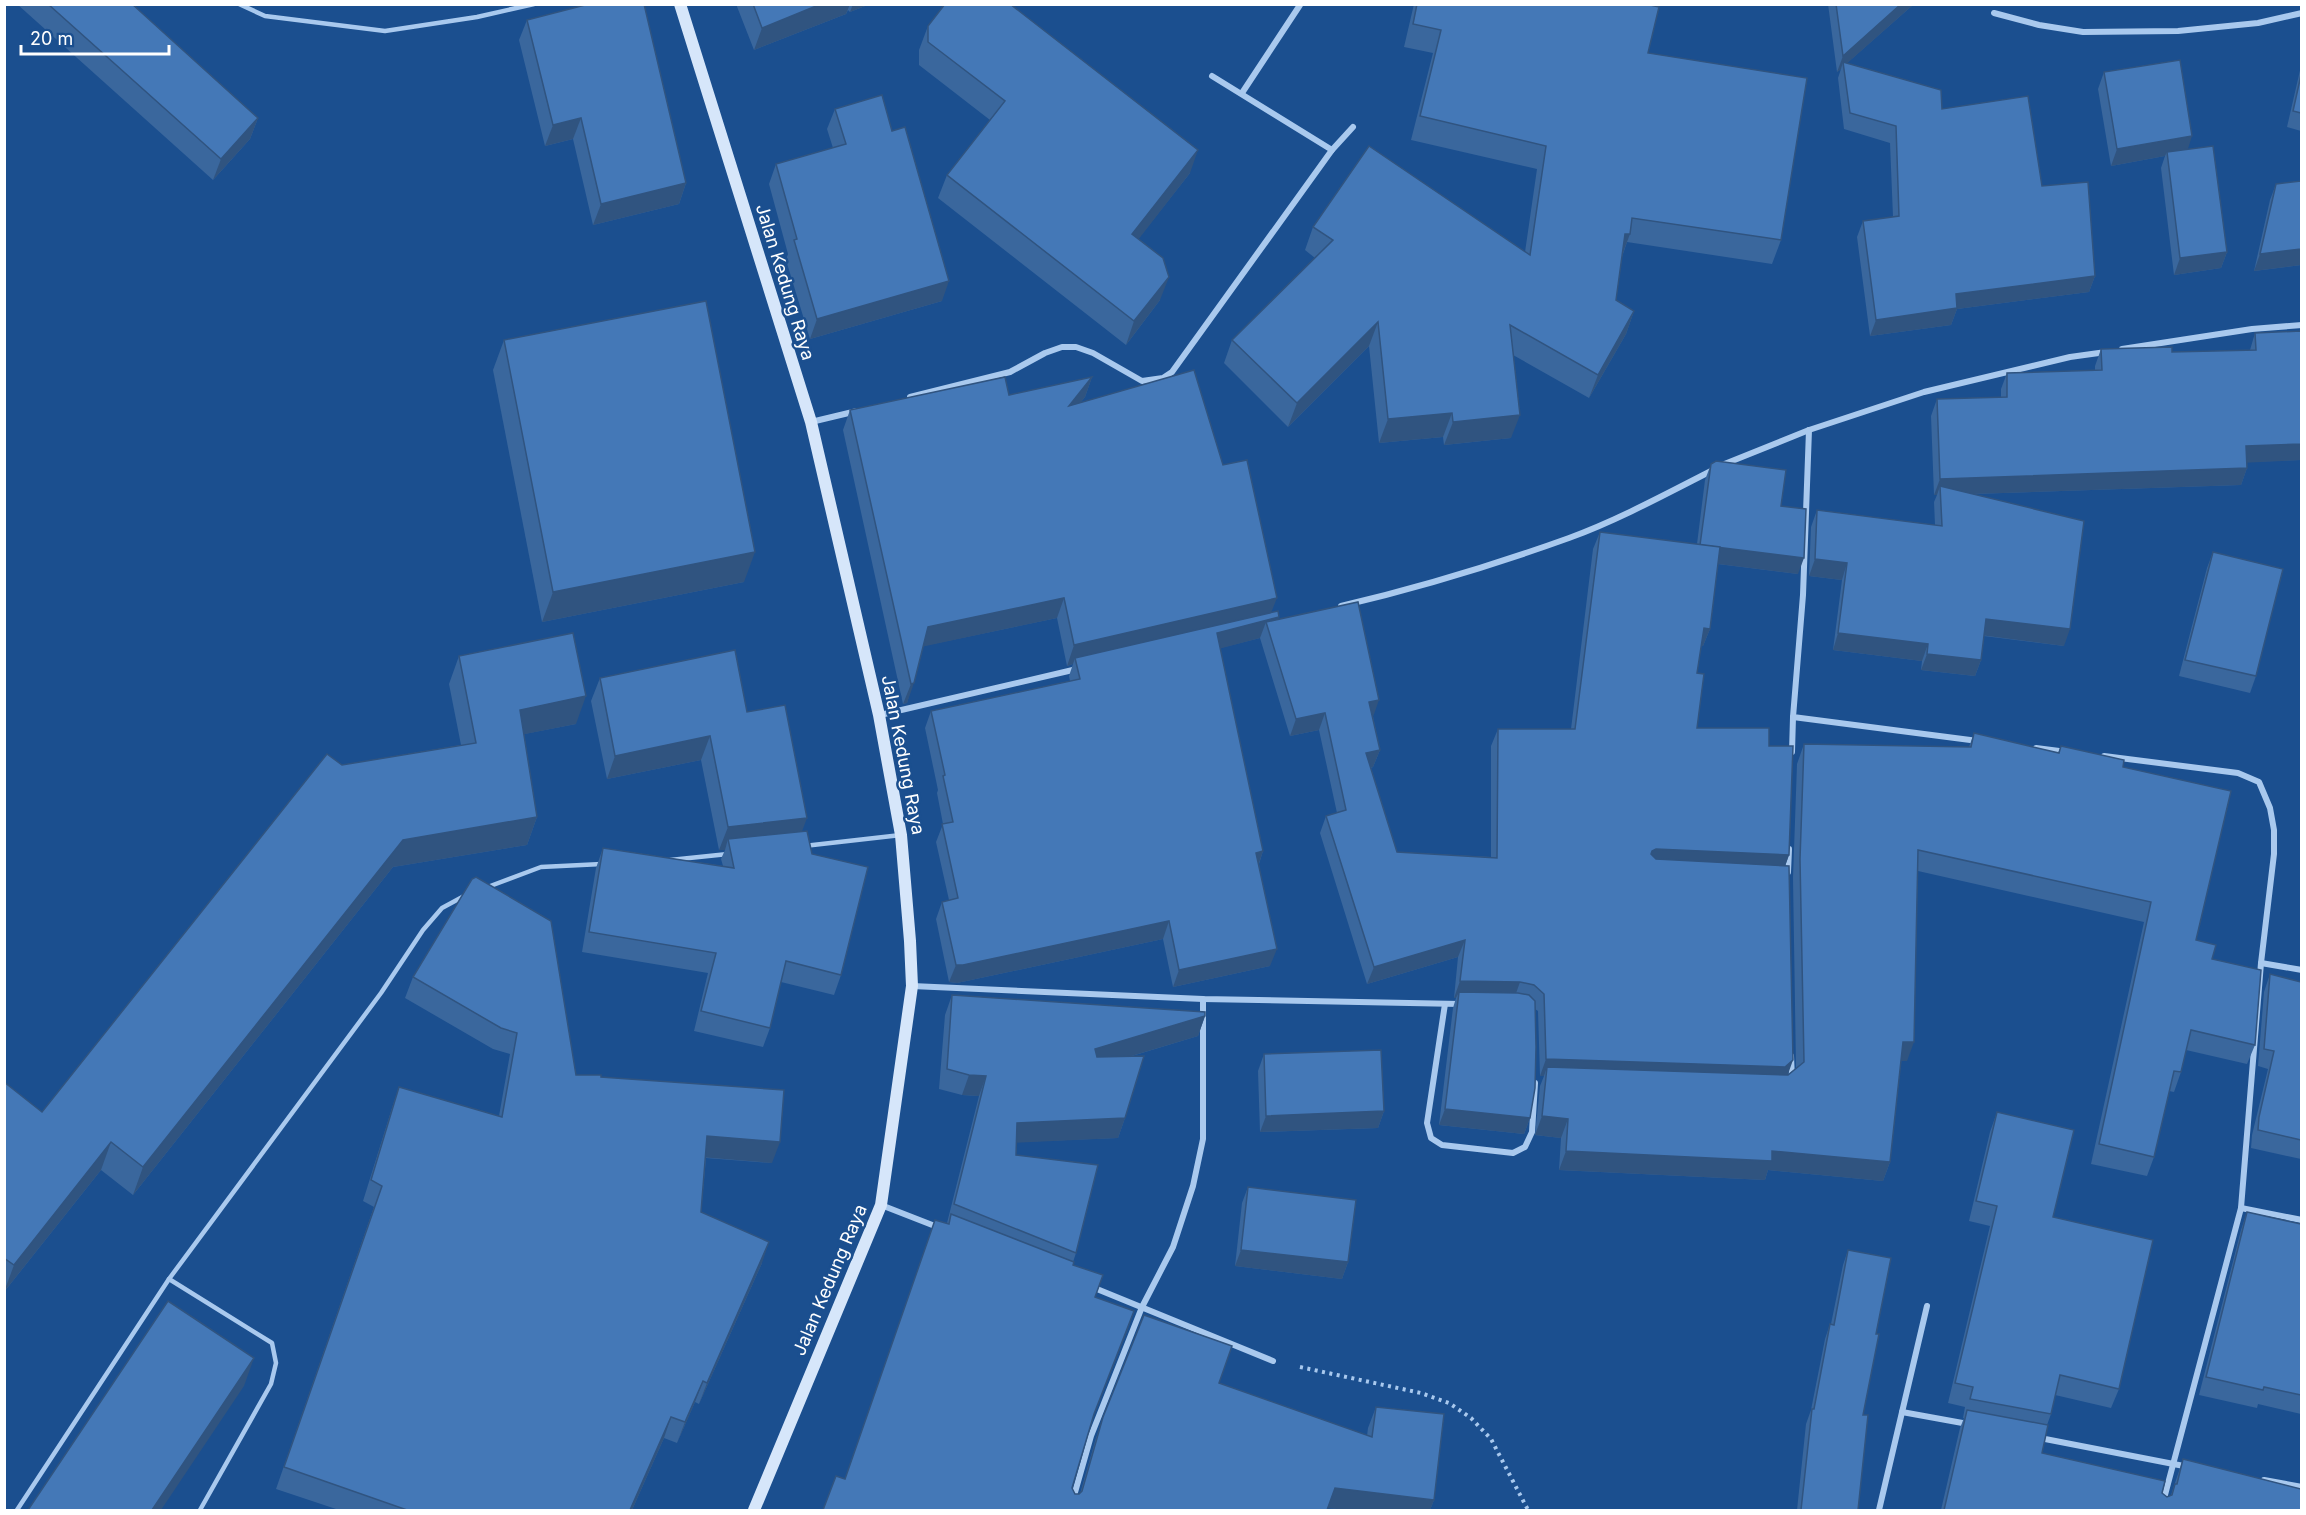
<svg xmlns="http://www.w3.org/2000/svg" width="2306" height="1515" font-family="Inter,sans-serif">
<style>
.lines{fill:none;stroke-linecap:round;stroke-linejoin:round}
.path{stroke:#a9c9ee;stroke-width:4;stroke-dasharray:3 4.5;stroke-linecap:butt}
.lane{stroke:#a9c9ee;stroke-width:4.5}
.street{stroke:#a9c9ee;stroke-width:6}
.secondary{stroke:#d6e6fa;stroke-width:12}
.wall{fill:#3a679d}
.shaded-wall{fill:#305480}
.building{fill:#4478b7;stroke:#305480;stroke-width:1.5}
.labels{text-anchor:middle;stroke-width:5;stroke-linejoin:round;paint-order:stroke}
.street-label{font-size:18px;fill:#fff;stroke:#1b4f8f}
</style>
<rect width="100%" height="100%" fill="#1b4f8f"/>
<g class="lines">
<path class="path" d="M 1300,1367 L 1421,1393 L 1449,1403 L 1471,1418 L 1491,1439 L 1528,1510"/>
<g class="lane">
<path d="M 239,4 L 265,16 L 385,31 L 477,17 L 534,4"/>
<path d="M 804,846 L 901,835"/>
<path d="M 670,860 L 728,854"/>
<path d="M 485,888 L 541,867 L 602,864"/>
<path d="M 169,1279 L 272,1343 L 276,1363 L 271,1384 L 200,1510"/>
<path d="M 17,1510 L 169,1279 L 381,993 L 423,930 L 442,908 L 466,895"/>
</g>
<g class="street">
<path d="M 1994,13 L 2039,25 L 2083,32 L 2178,31 L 2258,23 L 2302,13"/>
<path d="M 1212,76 L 1332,150"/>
<path d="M 1242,93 L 1300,5"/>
<path d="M 2122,349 L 2252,329 L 2302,325"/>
<path d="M 910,397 L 1010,372 L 1045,353 L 1062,347 L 1076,347 L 1093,353 L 1142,381 L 1163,378 L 1172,372 L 1332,150 L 1353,127"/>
<path d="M 811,422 L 857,411"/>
<path d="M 1809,430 L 1803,595 L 1793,717 L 1978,741"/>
<path d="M 1722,465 L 1809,430 L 1924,392 L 2070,357 L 2106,352"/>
<path d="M 1341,606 C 1418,588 1494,565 1569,538 C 1618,520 1666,494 1713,470"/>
<path d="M 880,715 L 1077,669"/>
<path d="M 2036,748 L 2067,752"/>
<path d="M 1792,752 L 1793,717"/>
<path d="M 2104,756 L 2238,773 L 2259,782 L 2270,808 L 2274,830 L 2274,854 L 2261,963 L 2241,1208 L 2161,1510"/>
<path d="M 1788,872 L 1789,849"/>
<path d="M 2261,963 L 2302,970"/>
<path d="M 912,986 L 1203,999 L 1460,1004"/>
<path d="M 1445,1004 L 1427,1123 L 1431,1138 L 1442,1145 L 1513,1153 L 1525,1147 L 1532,1132 L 1535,1083"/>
<path d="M 1791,1056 L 1792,1079"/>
<path d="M 881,1205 L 940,1228"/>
<path d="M 2241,1208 L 2302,1220"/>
<path d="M 1092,1287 L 1273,1361"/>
<path d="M 1902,1412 L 1968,1424"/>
<path d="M 2040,1438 L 2189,1467"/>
<path d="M 2264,1480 L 2302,1487"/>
<path d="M 1070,1510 L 1091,1436 L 1142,1307 L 1173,1247 L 1193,1186 L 1203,1139 L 1203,999"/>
<path d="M 1879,1510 L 1927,1306"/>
</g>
<path class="secondary" d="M 680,4 L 811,422 L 879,715 L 901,835 L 910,941 L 912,986 L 881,1205 L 754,1510"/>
</g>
<g class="wall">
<path d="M 17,4 L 132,4 L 258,118 L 250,139 L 213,180 Z"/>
<path d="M 736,4 L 870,4 L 850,12 L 848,10 L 846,14 L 754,50 Z"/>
<path d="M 1414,4 L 1646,4 L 1648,53 L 1781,240 L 1772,264 L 1627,242 L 1622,257 L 1616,300 L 1634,311 L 1626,334 L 1589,398 L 1513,355 L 1511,438 L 1444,445 L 1443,437 L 1379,443 L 1369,346 L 1288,427 L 1224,363 L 1232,340 L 1315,258 L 1305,250 L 1313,227 L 1525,252 L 1537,169 L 1411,140 L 1433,53 L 1404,47 Z"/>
<path d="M 1828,4 L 1914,4 L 1847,63 L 1942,109 L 2042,186 L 2095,276 L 2089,292 L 1957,309 L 1951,325 L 1870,336 L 1857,237 L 1863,221 L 1893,217 L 1890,143 L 1844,129 L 1838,78 L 1841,69 L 1837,72 Z"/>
<path d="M 527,20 L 686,183 L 679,204 L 593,225 L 573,139 L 545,146 L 519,40 Z"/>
<path d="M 928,26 L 1190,173 L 1138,239 L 1160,300 L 1126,345 L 938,198 L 947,175 L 990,120 L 919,65 L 919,50 Z"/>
<path d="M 2301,66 L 2301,131 L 2287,127 Z"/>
<path d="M 2104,72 L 2188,149 L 2227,252 L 2221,268 L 2174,275 L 2161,168 L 2165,156 L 2111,166 L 2098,89 Z"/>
<path d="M 835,109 L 942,301 L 810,339 L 786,260 L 788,254 L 769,184 L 776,164 L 833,148 L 827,129 Z"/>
<path d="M 2301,181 L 2301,265 L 2254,271 L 2270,200 L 2276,184 Z"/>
<path d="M 2255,333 L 2301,460 L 2247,462 L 2247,468 L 2241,485 L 1973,494 L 2064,646 L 1984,636 L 1981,660 L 1975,676 L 1921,670 L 1922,661 L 1833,650 L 1842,580 L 1809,576 L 1811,527 L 1817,510 L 1935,525 L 1934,502 L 1937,495 L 1934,495 L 1931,416 L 1937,399 L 2001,397 L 2001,389 L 2007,373 L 2095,370 L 2095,366 L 2101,349 L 2172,352 L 2250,350 Z"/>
<path d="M 504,340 L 744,582 L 542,622 L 493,370 Z"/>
<path d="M 1092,377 L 1085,397 L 1080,403 L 1223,465 L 1271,612 L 1279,617 L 1278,619 L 1373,717 L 1380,750 L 1373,767 L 1371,768 L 1397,852 L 1491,857 L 1491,746 L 1498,729 L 1571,729 L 1593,549 L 1600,532 L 1697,544 L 1705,480 L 1711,464 L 1781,506 L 1798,574 L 1718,564 L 1710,629 L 1703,646 L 1701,646 L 1697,673 L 1697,728 L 1769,746 L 1789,855 L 1785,866 L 1787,1075 L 1796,1068 L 1793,878 L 1797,764 L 1804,744 L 1969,747 L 1974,733 L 2058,753 L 2061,746 L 2123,767 L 2196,940 L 2212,959 L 2255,1045 L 2247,1064 L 2186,1050 L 2181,1072 L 2174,1092 L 2169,1091 L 2154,1157 L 2147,1176 L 2091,1164 L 2144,922 L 1918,871 L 1907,1061 L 1901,1061 L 1890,1162 L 1883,1181 L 1768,1170 L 1765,1180 L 1559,1170 L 1561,1138 L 1535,1135 L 1540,1086 L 1544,1076 L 1540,1076 L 1538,1011 L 1535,1009 L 1530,1118 L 1524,1134 L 1439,1125 L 1453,1008 L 1456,998 L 1454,998 L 1458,957 L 1367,984 L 1320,833 L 1326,816 L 1337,813 L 1319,730 L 1290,736 L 1260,638 L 1220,648 L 1263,851 L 1259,864 L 1270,966 L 1173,987 L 1163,939 L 957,983 L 949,982 L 936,919 L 942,902 L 949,900 L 936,842 L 943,824 L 937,793 L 938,790 L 925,728 L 931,711 L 1070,681 L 1069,676 L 1073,664 L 1067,666 L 1057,618 L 923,646 L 907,703 L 903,704 L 843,430 L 850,410 L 1009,395 Z"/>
<path d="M 2213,552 L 2256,676 L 2250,693 L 2179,676 L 2207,568 Z"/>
<path d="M 459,656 L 576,724 L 524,734 L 537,817 L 527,845 L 393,867 L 133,1195 L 101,1170 L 4,1292 L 4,1082 L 42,1112 L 342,765 L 461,745 L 449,684 Z"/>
<path d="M 600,678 L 747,712 L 802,831 L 812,854 L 841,975 L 834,995 L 781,982 L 770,1028 L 763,1047 L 694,1031 L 708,973 L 582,952 L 596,868 L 603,848 L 723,866 L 721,859 L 725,850 L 719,850 L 701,760 L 607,779 L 591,701 Z"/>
<path d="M 472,879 L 576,1075 L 601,1077 L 772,1163 L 706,1158 L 701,1212 L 762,1263 L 699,1404 L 695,1402 L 677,1443 L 664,1438 L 632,1510 L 339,1510 L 276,1489 L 374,1207 L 363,1201 L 392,1108 L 399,1087 L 499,1116 L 510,1054 L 493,1049 L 405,998 L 413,977 Z"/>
<path d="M 2270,974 L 2301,982 L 2301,1159 L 2251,1148 L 2252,1135 L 2268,1069 L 2258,1066 L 2264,992 Z"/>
<path d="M 952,995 L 1205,1012 L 1205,1016 L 1198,1036 L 1132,1056 L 1144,1056 L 1125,1118 L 1118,1138 L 1017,1142 L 1016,1155 L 1098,1165 L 1076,1253 L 1073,1262 L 1074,1262 L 1073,1265 L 1103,1275 L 1095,1297 L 1134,1311 L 1092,1419 L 1072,1488 L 1075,1494 L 1080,1494 L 1096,1438 L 1144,1315 L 1232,1346 L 1219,1383 L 1367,1436 L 1368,1428 L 1376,1407 L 1444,1414 L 1434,1500 L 1430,1510 L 1346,1510 L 1328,1508 L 1327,1510 L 823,1510 L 836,1476 L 845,1479 L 935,1220 L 947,1223 L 979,1096 L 962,1095 L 939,1089 L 945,1015 Z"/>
<path d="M 1264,1054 L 1384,1111 L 1378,1128 L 1260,1132 L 1258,1071 Z"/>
<path d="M 1997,1112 L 2053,1217 L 2119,1389 L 2111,1408 L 2055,1395 L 2051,1414 L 2047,1425 L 2042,1453 L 2162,1493 L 2167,1497 L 2171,1495 L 2183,1459 L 2301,1510 L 1941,1510 L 1960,1428 L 1964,1418 L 1963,1418 L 1965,1407 L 1948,1403 L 1990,1226 L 1969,1221 L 1990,1132 Z"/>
<path d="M 1248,1187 L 1348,1262 L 1342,1279 L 1235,1266 L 1242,1203 Z"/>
<path d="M 2247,1212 L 2301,1224 L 2301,1414 L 2258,1404 L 2257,1408 L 2199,1395 L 2241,1230 Z"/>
<path d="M 1848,1250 L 1876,1334 L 1863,1415 L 1858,1510 L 1797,1510 L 1806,1424 L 1811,1410 L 1825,1339 L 1830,1324 L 1831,1324 L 1843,1265 Z"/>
</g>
<g class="shaded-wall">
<path d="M 821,4 L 850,4 L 846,14 L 754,50 L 762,28 Z"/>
<path d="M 853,4 L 870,4 L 850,12 Z"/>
<path d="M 1901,4 L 1914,4 L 1844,66 L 1843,62 L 1841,69 L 1837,72 L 1843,56 Z"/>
<path d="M 258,118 L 250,139 L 213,180 L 221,159 Z"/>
<path d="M 581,118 L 573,139 L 545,146 L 553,125 Z"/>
<path d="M 2192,136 L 2187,152 L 2167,152 L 2165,156 L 2111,166 L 2117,149 Z"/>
<path d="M 1198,150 L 1190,173 L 1124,258 L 1132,234 Z"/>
<path d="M 686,183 L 679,204 L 593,225 L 601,204 Z"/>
<path d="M 1625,234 L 1630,234 L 1621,258 Z"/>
<path d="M 2301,249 L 2301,265 L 2254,271 L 2260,254 Z"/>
<path d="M 2227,252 L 2221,268 L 2174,275 L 2180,258 Z"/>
<path d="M 2095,276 L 2089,292 L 1957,309 L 1951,325 L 1870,336 L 1876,320 L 1956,294 Z"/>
<path d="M 1169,277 L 1160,300 L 1126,345 L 1134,321 Z"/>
<path d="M 949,281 L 942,301 L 810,339 L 817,319 Z"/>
<path d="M 1634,311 L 1626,334 L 1589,398 L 1598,375 Z"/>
<path d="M 1378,322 L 1369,346 L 1288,427 L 1297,403 Z"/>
<path d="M 1092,377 L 1085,397 L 1062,426 L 1069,406 Z"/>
<path d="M 1452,413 L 1443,437 L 1379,443 L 1388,419 Z"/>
<path d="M 1520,415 L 1511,438 L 1444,445 L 1453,422 Z"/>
<path d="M 2301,444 L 2301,460 L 2240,463 L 2246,446 Z"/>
<path d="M 2247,468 L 2241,485 L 1940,495 L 1940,486 L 1937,495 L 1934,495 L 1940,479 Z"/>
<path d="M 1700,545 L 1804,558 L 1798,574 L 1694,561 Z"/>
<path d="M 755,552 L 744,582 L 542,622 L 553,592 Z"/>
<path d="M 1815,559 L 1847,563 L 1842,580 L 1809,576 Z"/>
<path d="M 1064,598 L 1057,618 L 921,647 L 928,627 Z"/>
<path d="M 1277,598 L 1269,618 L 1075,658 L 1073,664 L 1067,666 L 1074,645 Z"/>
<path d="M 1279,617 L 1273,634 L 1266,622 L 1260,638 L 1211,651 L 1217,633 Z"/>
<path d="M 1986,619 L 2070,629 L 2064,646 L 1980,635 Z"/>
<path d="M 1704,628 L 1710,629 L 1703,646 L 1698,645 Z"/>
<path d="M 1838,633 L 1928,644 L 1922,661 L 1833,650 Z"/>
<path d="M 1927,654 L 1981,660 L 1975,676 L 1921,670 Z"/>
<path d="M 914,683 L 907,703 L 903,704 L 911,684 Z"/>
<path d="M 586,696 L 576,724 L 510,737 L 520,710 Z"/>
<path d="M 1379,700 L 1373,717 L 1369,702 Z"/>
<path d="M 1325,713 L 1319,730 L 1290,736 L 1296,719 Z"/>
<path d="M 710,736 L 701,760 L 607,779 L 615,756 Z"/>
<path d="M 1380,750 L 1373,767 L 1360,770 L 1366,753 Z"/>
<path d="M 537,817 L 527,845 L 393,867 L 133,1195 L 143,1167 L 403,840 Z"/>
<path d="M 807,818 L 798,842 L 728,839 L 725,850 L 719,850 L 728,827 Z"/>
<path d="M 1656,849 L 1789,855 L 1783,872 L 1646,868 L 1652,851 Z"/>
<path d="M 1263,851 L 1257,869 L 1256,853 Z"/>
<path d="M 1169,921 L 1163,939 L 957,983 L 949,982 L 956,965 Z"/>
<path d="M 1465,940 L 1458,957 L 1367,984 L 1374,967 Z"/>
<path d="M 1277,949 L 1270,966 L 1173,987 L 1179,970 Z"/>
<path d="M 1460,981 L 1520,982 L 1514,999 L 1459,992 L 1456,998 L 1454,998 Z"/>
<path d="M 1205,1016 L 1198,1036 L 1088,1069 L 1095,1049 Z"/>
<path d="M 1903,1042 L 1914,1042 L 1907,1061 L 1896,1061 Z"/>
<path d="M 1546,1059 L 1793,1060 L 1787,1077 L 1547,1067 L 1544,1076 L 1540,1076 Z"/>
<path d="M 969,1075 L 986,1076 L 979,1096 L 962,1095 Z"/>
<path d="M 1445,1109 L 1530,1118 L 1524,1134 L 1439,1125 Z"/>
<path d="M 1384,1111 L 1378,1128 L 1260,1132 L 1266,1116 Z"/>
<path d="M 1542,1116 L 1568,1119 L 1561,1138 L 1535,1135 Z"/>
<path d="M 1125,1118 L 1118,1138 L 1010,1143 L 1017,1123 Z"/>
<path d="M 707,1136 L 780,1142 L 772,1163 L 700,1157 Z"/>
<path d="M 111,1142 L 101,1170 L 4,1292 L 14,1265 Z"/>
<path d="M 1566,1151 L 1772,1151 L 1890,1162 L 1883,1181 L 1768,1170 L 1765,1180 L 1559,1170 Z"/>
<path d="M 769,1242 L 762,1263 L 699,1404 L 707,1383 Z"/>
<path d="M 1241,1250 L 1348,1262 L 1342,1279 L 1235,1266 Z"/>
<path d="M 1134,1311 L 1127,1332 L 1086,1434 L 1094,1414 Z"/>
<path d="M 254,1358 L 244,1386 L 161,1510 L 152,1510 Z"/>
<path d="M 703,1381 L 695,1402 L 677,1443 L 685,1422 Z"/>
<path d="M 671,1417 L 664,1438 L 632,1510 L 630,1510 Z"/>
<path d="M 1335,1488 L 1434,1500 L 1430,1510 L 1346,1510 L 1327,1508 Z"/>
</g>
<g class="building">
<path d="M 48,4 L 132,4 L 258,118 L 221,159 Z"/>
<path d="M 589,4 L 644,4 L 686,183 L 601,204 L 581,118 L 553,125 L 527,20 Z"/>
<path d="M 753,4 L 821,4 L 762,28 Z"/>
<path d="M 945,4 L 1010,4 L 1198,150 L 1132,234 L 1163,258 L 1169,277 L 1134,321 L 947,175 L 1005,101 L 928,42 L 928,26 Z"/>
<path d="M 1417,4 L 1646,4 L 1659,7 L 1648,53 L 1807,78 L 1781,240 L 1632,218 L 1630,234 L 1625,234 L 1616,300 L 1634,311 L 1598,375 L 1510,325 L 1520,415 L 1453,422 L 1452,413 L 1388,419 L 1378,322 L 1297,403 L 1232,340 L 1333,240 L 1313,227 L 1369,146 L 1530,255 L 1546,146 L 1420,116 L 1441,30 L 1413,24 Z"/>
<path d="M 1836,4 L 1901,4 L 1843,56 Z"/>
<path d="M 2180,60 L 2192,136 L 2117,149 L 2104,72 Z"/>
<path d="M 1843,62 L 1941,90 L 1942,109 L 2028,96 L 2042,186 L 2088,182 L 2095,276 L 1956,294 L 1957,308 L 1876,320 L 1863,221 L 1899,216 L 1896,126 L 1850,113 Z"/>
<path d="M 2301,75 L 2301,113 L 2293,111 Z"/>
<path d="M 882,95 L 892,131 L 905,127 L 949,281 L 817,319 L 794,240 L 797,239 L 776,164 L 846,144 L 835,109 Z"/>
<path d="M 2213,146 L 2227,252 L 2180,258 L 2167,152 Z"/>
<path d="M 2301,181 L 2301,249 L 2260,254 L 2276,184 Z"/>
<path d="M 706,301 L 755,552 L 553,592 L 504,340 Z"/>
<path d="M 2301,331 L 2301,444 L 2246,446 L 2247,468 L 1940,479 L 1937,399 L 2007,397 L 2007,373 L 2102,370 L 2101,349 L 2172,347 L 2172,352 L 2256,350 L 2255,333 Z"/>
<path d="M 1194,370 L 1223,465 L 1247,460 L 1277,598 L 1074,645 L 1064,598 L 928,627 L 914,683 L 911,684 L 850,410 L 1005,377 L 1009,395 L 1092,377 L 1069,406 Z"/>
<path d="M 1716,461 L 1786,470 L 1781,506 L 1806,509 L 1804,558 L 1700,545 L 1711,464 Z"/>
<path d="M 1940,486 L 2084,521 L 2070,629 L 1986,619 L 1981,660 L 1927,654 L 1928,644 L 1838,633 L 1847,563 L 1815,559 L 1817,510 L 1942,526 Z"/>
<path d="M 1600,532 L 1720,547 L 1710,629 L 1704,628 L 1697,673 L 1704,674 L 1697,728 L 1769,728 L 1769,746 L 1793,746 L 1789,855 L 1656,849 L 1652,851 L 1651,854 L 1656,859 L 1789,866 L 1793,1060 L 1785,1067 L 1546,1059 L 1544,994 L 1534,985 L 1520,982 L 1460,981 L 1465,940 L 1374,967 L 1326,816 L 1346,810 L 1325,713 L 1296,719 L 1266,622 L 1358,602 L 1379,700 L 1369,702 L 1380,750 L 1366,753 L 1397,852 L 1497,858 L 1498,729 L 1575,729 Z"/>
<path d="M 2213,552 L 2283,569 L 2256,676 L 2185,660 Z"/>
<path d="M 1278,611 L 1279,617 L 1217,633 L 1263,851 L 1256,853 L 1277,949 L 1179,970 L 1169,921 L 963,965 L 956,965 L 942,902 L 958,898 L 942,824 L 953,822 L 943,776 L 945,775 L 931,711 L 1080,679 L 1075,658 Z"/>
<path d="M 573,633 L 586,696 L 520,710 L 537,817 L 403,840 L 143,1167 L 111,1142 L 14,1265 L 4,1258 L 4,1082 L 42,1112 L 327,754 L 342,765 L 476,743 L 459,656 Z"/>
<path d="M 735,650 L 747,712 L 785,705 L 807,818 L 728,827 L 710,736 L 615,756 L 600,678 Z"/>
<path d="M 1974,733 L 2059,753 L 2061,746 L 2124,760 L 2123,767 L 2231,791 L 2196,940 L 2216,945 L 2212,959 L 2261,970 L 2255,1045 L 2191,1030 L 2181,1072 L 2174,1071 L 2154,1157 L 2099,1144 L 2151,902 L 1918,850 L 1914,1042 L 1903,1042 L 1890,1162 L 1772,1151 L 1772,1161 L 1566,1151 L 1568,1119 L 1542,1116 L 1547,1067 L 1788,1075 L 1804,1062 L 1800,859 L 1804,744 L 1971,747 Z"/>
<path d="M 807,831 L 812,854 L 868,867 L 841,975 L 786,961 L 770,1028 L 701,1011 L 716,953 L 589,932 L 603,848 L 734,868 L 728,839 Z"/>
<path d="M 476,877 L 551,921 L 576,1075 L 601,1075 L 601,1077 L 784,1090 L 780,1142 L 707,1136 L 701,1212 L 769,1242 L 707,1383 L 703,1381 L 685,1422 L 671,1417 L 630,1510 L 407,1510 L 284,1467 L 382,1186 L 371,1180 L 399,1087 L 502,1117 L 517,1033 L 501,1028 L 413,977 L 472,879 Z"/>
<path d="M 2270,974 L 2301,982 L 2301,1140 L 2258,1130 L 2259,1117 L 2274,1051 L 2264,1049 Z"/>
<path d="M 1459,992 L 1518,993 L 1529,995 L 1535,1001 L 1536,1047 L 1535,1088 L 1530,1118 L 1445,1109 Z"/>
<path d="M 952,995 L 1205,1012 L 1205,1016 L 1095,1049 L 1097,1057 L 1144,1056 L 1125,1118 L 1017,1123 L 1016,1155 L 1098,1165 L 1076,1253 L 954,1204 L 986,1076 L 969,1075 L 947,1069 Z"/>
<path d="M 1381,1050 L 1384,1111 L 1266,1116 L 1264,1054 Z"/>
<path d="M 1997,1112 L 2074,1130 L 2053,1217 L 2153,1240 L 2119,1389 L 2060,1375 L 2051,1414 L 1970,1399 L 1973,1387 L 1955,1383 L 1997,1206 L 1976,1201 Z"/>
<path d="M 1248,1187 L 1356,1200 L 1348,1262 L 1241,1250 Z"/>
<path d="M 2247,1212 L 2301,1224 L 2301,1395 L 2264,1387 L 2263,1390 L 2206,1377 Z"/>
<path d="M 951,1214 L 1074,1262 L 1073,1265 L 1103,1275 L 1095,1297 L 1134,1311 L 1094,1414 L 1072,1488 L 1075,1494 L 1079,1494 L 1082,1491 L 1103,1417 L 1144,1315 L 1232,1346 L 1219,1383 L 1372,1437 L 1376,1407 L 1444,1414 L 1434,1500 L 1335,1488 L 1327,1510 L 823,1510 L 836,1476 L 845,1479 L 935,1220 L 949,1224 Z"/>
<path d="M 1848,1250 L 1891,1258 L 1876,1334 L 1879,1334 L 1863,1415 L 1868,1415 L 1858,1510 L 1801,1510 L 1812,1409 L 1814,1409 L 1830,1324 L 1834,1325 Z"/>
<path d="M 168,1301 L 254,1358 L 152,1510 L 28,1510 Z"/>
<path d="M 1967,1410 L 2048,1425 L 2042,1453 L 2165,1481 L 2162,1493 L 2167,1497 L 2172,1495 L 2175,1484 L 2177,1484 L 2183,1459 L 2301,1489 L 2301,1510 L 1944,1510 Z"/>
</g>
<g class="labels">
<g class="street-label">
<text transform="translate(785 282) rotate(73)" y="6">Jalan Kedung Raya</text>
<text transform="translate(903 755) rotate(79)" y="6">Jalan Kedung Raya</text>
<text transform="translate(830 1280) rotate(-67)" y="6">Jalan Kedung Raya</text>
</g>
</g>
<rect width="2306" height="1515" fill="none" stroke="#ffffff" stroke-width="12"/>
<path d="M21 45v9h148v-9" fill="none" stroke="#ffffff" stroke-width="3"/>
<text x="30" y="45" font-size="18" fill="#ffffff" stroke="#1b4f8f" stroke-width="4.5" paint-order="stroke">20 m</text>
</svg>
